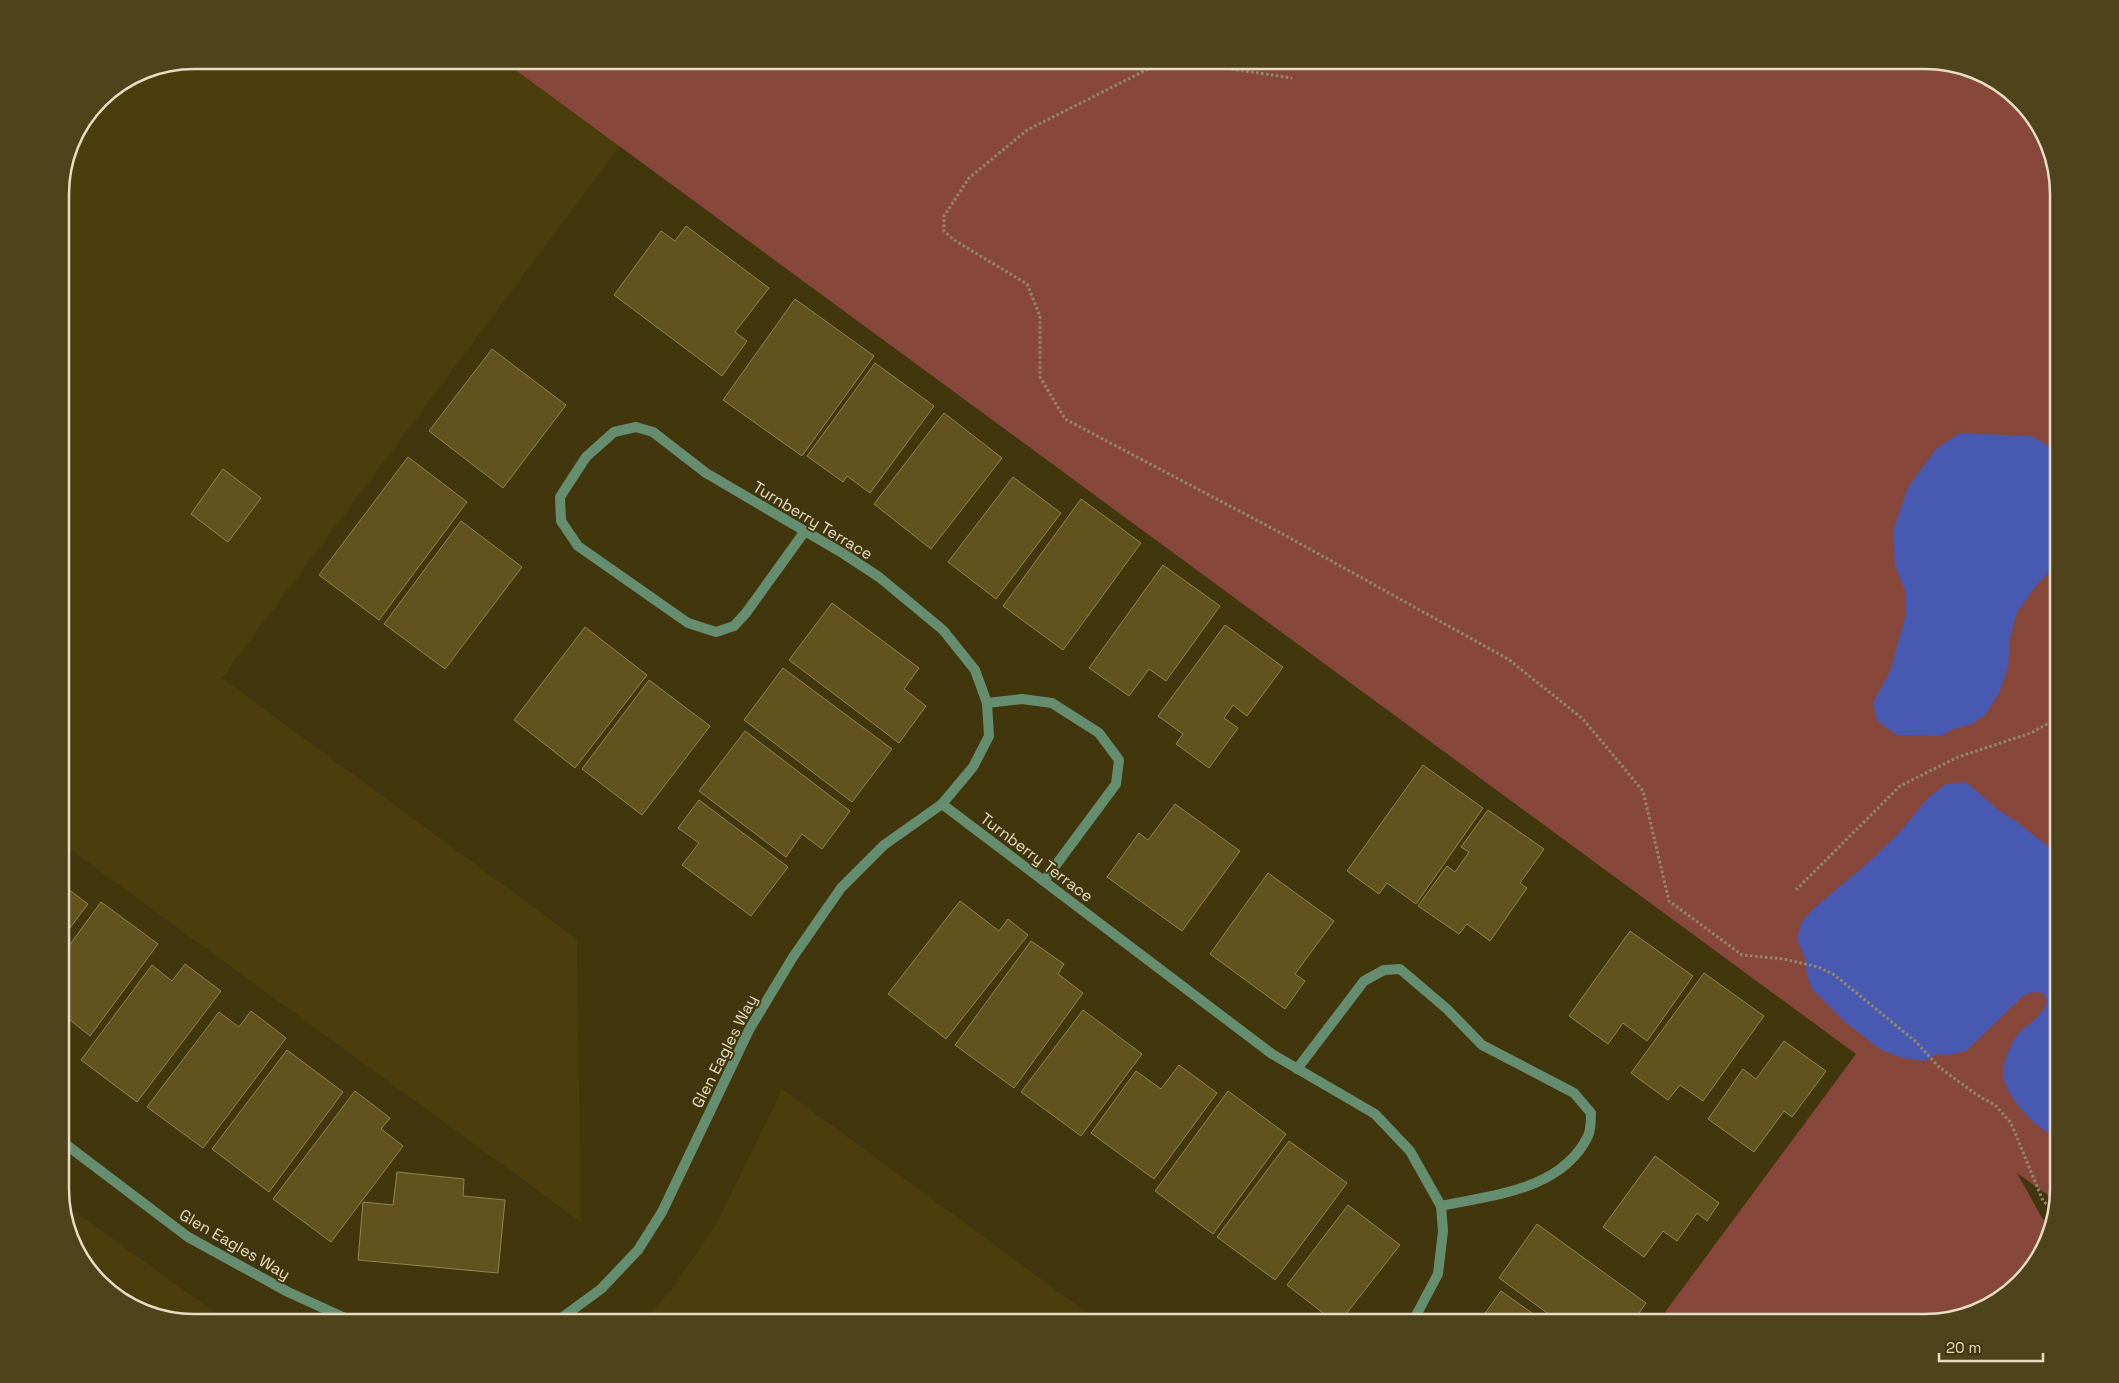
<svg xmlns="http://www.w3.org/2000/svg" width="2119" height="1383" font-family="'Space Grotesk',sans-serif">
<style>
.built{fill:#4b3d0c}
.green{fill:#87483b}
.water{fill:#4859b2}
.building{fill:#62521d;stroke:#94844f}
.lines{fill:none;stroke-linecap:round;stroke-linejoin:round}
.path{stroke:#948a68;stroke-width:3;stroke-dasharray:2.5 2.5;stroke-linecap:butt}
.service{stroke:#658e70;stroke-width:10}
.minor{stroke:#658e70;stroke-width:10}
.labels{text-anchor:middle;stroke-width:4;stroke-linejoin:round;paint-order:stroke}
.street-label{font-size:16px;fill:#e6ddc2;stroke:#42360d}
.rim{fill:none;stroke:#e6ddc2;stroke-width:2.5}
</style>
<rect width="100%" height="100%" fill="#42360d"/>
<g class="built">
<path d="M 193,60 L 502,60 L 620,146 L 222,678 L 577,939 L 581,1222 L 60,842 L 60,185 L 70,142 L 99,99 L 143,70 Z"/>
<path d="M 782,1089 L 1101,1323 L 641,1323 L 672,1289 L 717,1223 Z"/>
<path d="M 62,1202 L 229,1323 L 193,1323 L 119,1301 L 78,1257 Z"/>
</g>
<path class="green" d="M 502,60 L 1926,60 L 2000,82 L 2041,127 L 2059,193 L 2059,1190 L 2056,1201 L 2017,1173 L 2042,1218 L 2049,1223 L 2037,1264 L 1992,1305 L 1926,1323 L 1657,1323 L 1856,1054 Z"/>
<g class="water">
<path d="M 1960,433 L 2031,436 L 2059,452 L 2059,561 L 2035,587 L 2016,614 L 2010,639 L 2008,668 L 1998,695 L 1985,715 L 1972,724 L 1953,729 L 1941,736 L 1897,735 L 1877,721 L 1873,703 L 1891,669 L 1905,617 L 1905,591 L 1895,565 L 1893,531 L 1908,487 L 1937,448 Z"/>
<path d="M 1966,782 L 1997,809 L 2018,823 L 2059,855 L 2059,1139 C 2038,1130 2005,1098 2003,1074 C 2002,1065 2010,1046 2015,1038 C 2025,1024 2042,1019 2047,1001 L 2043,993 L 2033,992 L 2024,995 L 1966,1051 L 1948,1055 L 1937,1054 L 1925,1061 L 1903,1058 L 1881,1050 L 1845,1022 L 1812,989 L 1807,976 L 1805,958 L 1797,940 L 1801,923 L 1813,909 L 1869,862 L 1898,834 L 1928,798 L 1946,784 Z"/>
</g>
<g class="building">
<path d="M 686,226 L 769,288 L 735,332 L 747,341 L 722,376 L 614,295 L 661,231 L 675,241 Z"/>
<path d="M 795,299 L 874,356 L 802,456 L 723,400 Z"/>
<path d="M 492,349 L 566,405 L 503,488 L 429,431 Z"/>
<path d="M 875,363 L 934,406 L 870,493 L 847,476 L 843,482 L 807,456 Z"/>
<path d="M 944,413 L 1002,458 L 931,549 L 874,504 Z"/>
<path d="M 408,457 L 467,502 L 379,620 L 319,575 Z"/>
<path d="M 223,469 L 261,498 L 228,542 L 191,514 Z"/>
<path d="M 1013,477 L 1061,513 L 996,599 L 948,562 Z"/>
<path d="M 1081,499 L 1141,543 L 1063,650 L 1003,606 Z"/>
<path d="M 461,521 L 522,567 L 445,669 L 384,624 Z"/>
<path d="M 1163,565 L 1220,606 L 1166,681 L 1149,669 L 1129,696 L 1089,668 Z"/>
<path d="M 832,603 L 919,668 L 904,689 L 926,706 L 899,743 L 789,660 Z"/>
<path d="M 1225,625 L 1283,667 L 1247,716 L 1233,705 L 1224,718 L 1238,728 L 1209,768 L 1176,744 L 1183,734 L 1158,716 Z"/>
<path d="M 585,627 L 647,675 L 575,768 L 514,720 Z"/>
<path d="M 783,668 L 892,749 L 852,802 L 744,720 Z"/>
<path d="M 649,680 L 710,726 L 642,815 L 582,769 Z"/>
<path d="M 745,731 L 850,811 L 822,849 L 802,834 L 786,857 L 699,791 Z"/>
<path d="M 1423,765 L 1483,808 L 1416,904 L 1387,883 L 1379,894 L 1347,871 Z"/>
<path d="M 699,800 L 788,867 L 751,916 L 682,865 L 699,843 L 678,828 Z"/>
<path d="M 1175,804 L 1240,851 L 1182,931 L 1107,877 L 1139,833 L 1148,840 Z"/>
<path d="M 1488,810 L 1544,849 L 1520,883 L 1527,888 L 1490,941 L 1467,924 L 1459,934 L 1418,906 L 1447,866 L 1455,872 L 1469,852 L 1461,847 Z"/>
<path d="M 1268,873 L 1334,921 L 1295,974 L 1305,981 L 1285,1009 L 1210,954 Z"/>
<path d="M 60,883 L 88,904 L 60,941 Z"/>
<path d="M 960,901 L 999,931 L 1008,919 L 1028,935 L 946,1039 L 888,994 Z"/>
<path d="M 101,902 L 158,944 L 90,1036 L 70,1020 L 60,1033 L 60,958 Z"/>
<path d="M 1630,931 L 1693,976 L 1647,1041 L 1623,1023 L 1608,1044 L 1569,1016 Z"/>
<path d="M 1031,941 L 1064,964 L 1058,974 L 1083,993 L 1014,1088 L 955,1045 Z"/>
<path d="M 185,964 L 221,991 L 137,1102 L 81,1060 L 152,965 L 172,981 Z"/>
<path d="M 1704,973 L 1764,1016 L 1703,1101 L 1680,1085 L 1668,1100 L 1631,1073 Z"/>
<path d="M 1083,1010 L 1142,1054 L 1081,1136 L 1021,1092 Z"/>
<path d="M 251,1011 L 286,1038 L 203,1148 L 147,1107 L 219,1012 L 239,1027 Z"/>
<path d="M 1784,1041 L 1826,1071 L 1792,1117 L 1784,1111 L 1754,1152 L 1708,1119 L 1743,1069 L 1756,1079 Z"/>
<path d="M 287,1050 L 343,1092 L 269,1192 L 212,1149 Z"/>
<path d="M 1179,1065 L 1217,1093 L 1154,1179 L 1091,1133 L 1136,1071 L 1161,1089 Z"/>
<path d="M 355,1091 L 390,1118 L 381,1129 L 403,1146 L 331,1242 L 273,1199 Z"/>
<path d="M 1228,1091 L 1286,1134 L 1213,1234 L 1155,1191 Z"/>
<path d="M 1289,1141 L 1347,1183 L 1275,1280 L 1217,1237 Z"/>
<path d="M 1655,1156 L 1719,1203 L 1707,1221 L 1697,1213 L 1677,1241 L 1663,1231 L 1644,1257 L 1603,1227 Z"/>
<path d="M 397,1172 L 464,1179 L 463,1196 L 505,1200 L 498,1273 L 358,1260 L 363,1202 L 393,1205 Z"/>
<path d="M 1348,1205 L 1400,1245 L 1339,1323 L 1336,1323 L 1287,1285 Z"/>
<path d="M 1537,1224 L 1646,1303 L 1632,1323 L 1561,1323 L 1499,1278 Z"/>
<path d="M 1501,1291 L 1546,1323 L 1478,1323 Z"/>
</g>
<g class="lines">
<g class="path">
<path d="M 1166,60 L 1027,130 L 969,178 L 944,216 L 944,231 L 954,240 L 1027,284 L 1040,316 L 1040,377 L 1065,419 L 1281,533 L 1508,659 L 1583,719 L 1643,791 L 1669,901 L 1742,955 L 1784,959 L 1818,967 L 1833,974 L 1859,995 L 1915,1041 L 1939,1067 L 1977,1095 L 1995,1105 L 2011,1123 L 2043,1201 L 2053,1209"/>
<path d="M 1172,60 L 1292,78"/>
<path d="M 1796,890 L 1900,786 L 1958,757 L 2031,733 L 2059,717"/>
</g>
<g class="service">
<path d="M 653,432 L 636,427 L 614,432 L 586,457 L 560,497 L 561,521 L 578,546 L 688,623 L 716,632 L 734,626 L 746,613 L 805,531"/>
<path d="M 987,703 L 1022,699 L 1052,703 L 1099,733 L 1119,760 L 1116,784 L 1044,881"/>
<path d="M 1297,1069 L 1364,981 L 1384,970 L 1400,969 L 1447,1009 L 1482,1045 L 1574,1093 L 1591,1113 C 1591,1120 1591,1130 1588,1136 C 1562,1190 1493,1195 1441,1206"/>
</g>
<g class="minor">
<path d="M 942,804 L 1272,1054 L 1375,1114 L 1410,1151 L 1441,1206 L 1443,1231 L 1438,1274 L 1412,1323"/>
<path d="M 60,1140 L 188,1237 L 288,1292 L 356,1323"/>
<path d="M 551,1323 L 560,1319 L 601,1289 L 638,1250 L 662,1212 L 749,1030 L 793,957 L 841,888 L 884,845 L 942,804 L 973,767 L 989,736 L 987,703 L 975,670 L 943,630 L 879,577 L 844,554 L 706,473 L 653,432"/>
</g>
</g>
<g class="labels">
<g class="street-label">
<text transform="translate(813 520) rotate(31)" y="6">Turnberry Terrace</text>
<text transform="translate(1037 857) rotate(37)" y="6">Turnberry Terrace</text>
<text transform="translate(724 1051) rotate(-63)" y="6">Glen Eagles Way</text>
<text transform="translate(235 1244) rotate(30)" y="6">Glen Eagles Way</text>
</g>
</g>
<path d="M0 0H2119V1383H0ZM194 69H1925A125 125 0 0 1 2050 194V1189A125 125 0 0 1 1925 1314H194A125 125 0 0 1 69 1189V194A125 125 0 0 1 194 69Z" fill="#4f431b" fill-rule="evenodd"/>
<path class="rim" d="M194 69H1925A125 125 0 0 1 2050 194V1189A125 125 0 0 1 1925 1314H194A125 125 0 0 1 69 1189V194A125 125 0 0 1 194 69Z"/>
<path d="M1939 1353v8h104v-8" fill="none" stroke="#e6ddc2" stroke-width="2.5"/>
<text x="1946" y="1353" font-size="15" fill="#e6ddc2" stroke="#42360d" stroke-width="4" paint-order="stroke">20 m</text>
</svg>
